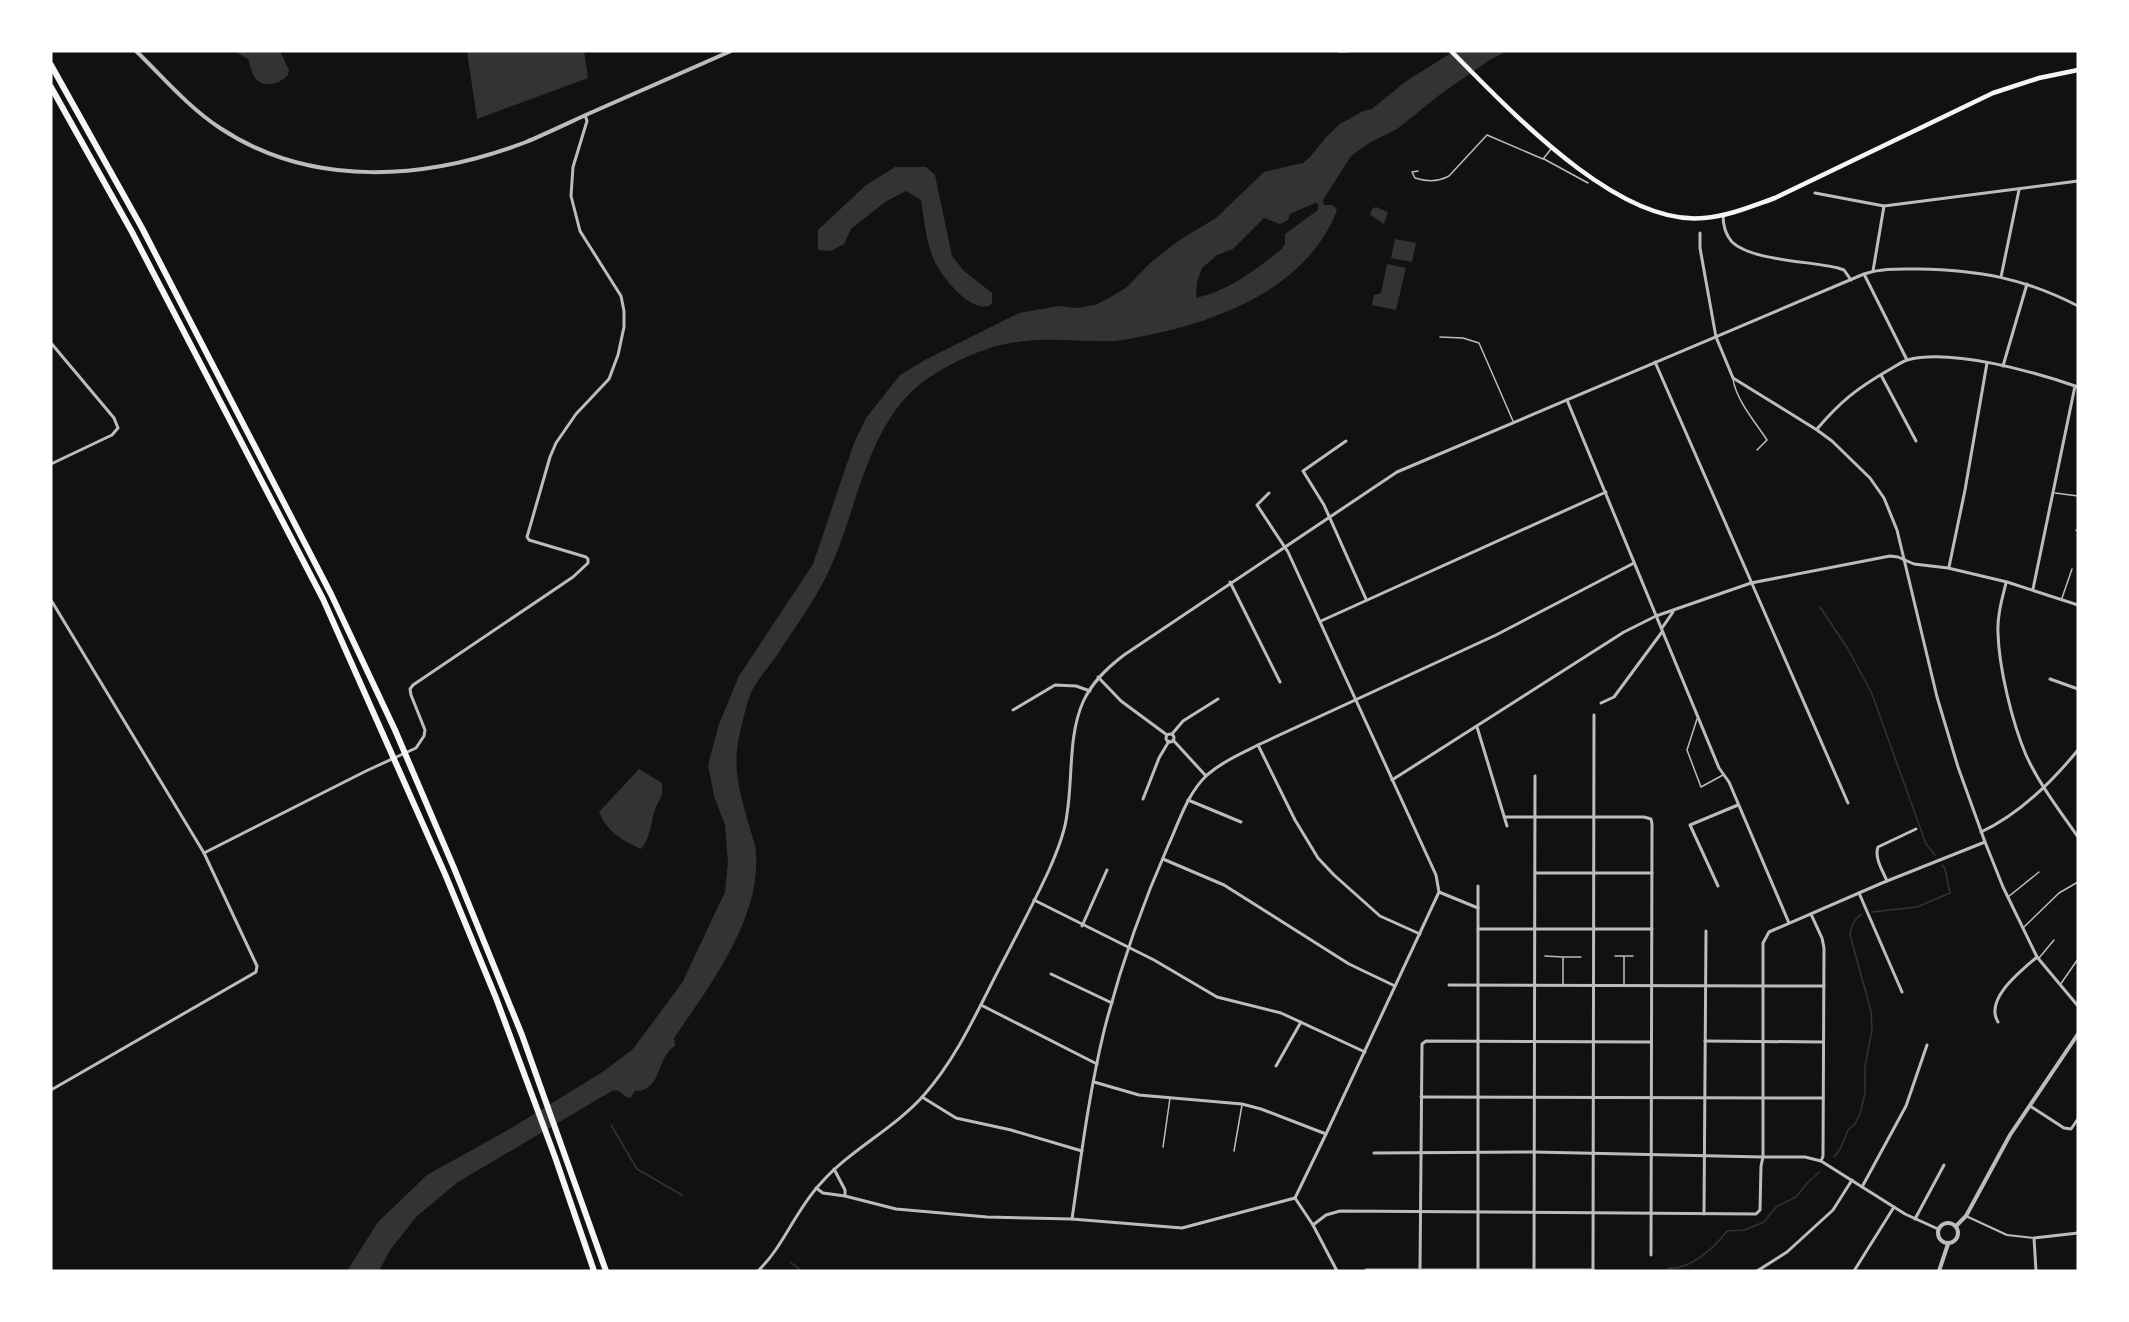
<svg xmlns="http://www.w3.org/2000/svg" width="2129" height="1322" font-family="'Source Sans 3',sans-serif">
<style>
.water{fill:#333;fill-rule:evenodd}
.lines{fill:none;stroke-linecap:round;stroke-linejoin:round}
.stream{stroke:#333;stroke-width:1.5}
.service{stroke:#bcbcbc;stroke-width:1.5}
.pedestrian{stroke:#bcbcbc;stroke-width:2}
.minor{stroke:#bcbcbc;stroke-width:3}
.tertiary{stroke:#bcbcbc;stroke-width:4}
.secondary{stroke:#f5f5f5;stroke-width:4.5}
.motorway{stroke:#f5f5f5;stroke-width:6}
</style>
<rect width="100%" height="100%" fill="#111"/>
<g class="water">
<path d="M 234,51 L 280,51 L 289,70 L 288,75 C 281,83 265,89 256,79 C 252,74 250,65 248,59 Z"/>
<path d="M 467,51 L 584,51 L 588,78 L 477,119 Z"/>
<path d="M 1454,51 L 1507,51 L 1488,61 L 1442,93 L 1397,129 L 1369,143 L 1351,156 L 1323,200 L 1324,205 L 1333,205 L 1337,210 C 1308,286 1223,320 1149,335 C 1138,337 1125,340 1114,341 C 1082,342 1049,337 1017,342 C 985,346 944,365 919,385 C 870,425 858,501 835,557 C 821,592 798,623 777,655 C 768,668 756,681 750,695 C 745,710 741,727 738,742 C 733,771 741,797 749,825 C 751,834 756,844 756,854 C 761,918 709,987 674,1038 L 675,1046 C 656,1057 662,1092 635,1091 L 630,1098 C 621,1096 621,1087 610,1092 L 458,1182 L 417,1216 L 390,1250 L 379,1271 L 347,1271 L 378,1222 L 427,1175 L 513,1127 L 604,1071 L 633,1049 L 682,983 L 725,892 L 728,862 L 725,825 L 714,796 L 708,765 L 719,724 L 739,676 L 813,564 L 854,443 L 866,418 L 900,375 L 925,360 L 1019,313 L 1059,306 L 1077,308 L 1095,305 L 1109,298 L 1127,287 L 1149,264 L 1178,241 L 1216,218 L 1264,172 L 1303,163 L 1310,157 L 1327,136 L 1340,124 L 1363,111 L 1372,109 L 1405,82 ZM 1315,203 L 1318,204 L 1318,210 L 1285,234 L 1285,244 L 1282,249 C 1254,271 1230,290 1196,298 L 1197,282 L 1202,268 L 1217,255 L 1233,249 L 1264,218 L 1280,224 L 1288,220 L 1290,214 Z"/>
<path d="M 895,167 L 926,167 L 935,175 L 952,256 L 964,271 L 992,293 L 992,304 C 973,317 941,276 934,260 C 926,241 924,220 921,200 L 906,191 L 885,202 L 851,229 L 844,244 L 831,251 L 818,250 L 818,230 L 865,186 Z"/>
<path d="M 1376,207 L 1388,212 L 1384,224 L 1370,215 L 1372,209 Z"/>
<path d="M 1395,239 L 1416,243 L 1412,262 L 1391,258 Z"/>
<path d="M 1387,264 L 1406,268 L 1396,310 L 1372,305 L 1374,295 L 1381,293 Z"/>
<path d="M 639,769 L 662,783 C 663,797 662,795 656,807 C 650,822 652,836 641,849 C 621,839 608,833 599,812 Z"/>
</g>
<g class="lines">
<g class="stream">
<path d="M 1820,607 L 1848,649 L 1872,694 L 1926,844 L 1935,855"/>
<path d="M 1872,912 L 1917,907 L 1950,893 L 1945,869 L 1942,865"/>
<path d="M 611,1125 L 637,1169 L 682,1195"/>
<path d="M 1834,1157 L 1840,1149 L 1848,1130 L 1855,1124 L 1860,1114 L 1865,1093 L 1865,1066 L 1872,1030 L 1871,1011 L 1850,935 C 1850,927 1855,918 1862,914"/>
<path d="M 790,1262 L 802,1271"/>
<path d="M 1666,1271 L 1670,1268 C 1690,1270 1716,1246 1727,1231 L 1745,1230 L 1764,1222 L 1776,1207 L 1796,1197 L 1809,1181 L 1820,1172"/>
</g>
<g class="service">
<path d="M 1544,159 L 1588,183"/>
<path d="M 1418,171 L 1412,172 L 1415,178 C 1427,182 1438,182 1449,176 L 1487,135 L 1543,159 L 1551,149"/>
<path d="M 1440,337 L 1463,338 L 1479,343 L 1513,421"/>
<path d="M 1733,379 C 1736,400 1756,423 1767,440 L 1757,450"/>
<path d="M 2055,493 L 2078,496"/>
<path d="M 2076,530 L 2078,531"/>
<path d="M 2062,598 L 2072,569"/>
<path d="M 1697,719 L 1687,750 L 1701,787 L 1723,775"/>
<path d="M 2008,897 L 2039,872"/>
<path d="M 2024,927 L 2059,893 L 2078,882"/>
<path d="M 1545,956 L 1563,957 L 1563,984"/>
<path d="M 1615,956 L 1624,956 L 1624,984"/>
<path d="M 1625,956 L 1633,956"/>
<path d="M 1564,957 L 1581,957"/>
<path d="M 2039,958 L 2054,940"/>
<path d="M 2060,985 L 2078,959"/>
<path d="M 1163,1147 L 1170,1098"/>
<path d="M 1234,1151 L 1242,1105"/>
</g>
<path class="pedestrian" d="M 1966,1216 L 2007,1235 L 2034,1238"/>
<g class="minor">
<path d="M 1339,51 L 1348,51"/>
<path d="M 1815,193 L 1884,206 L 2078,181"/>
<path d="M 1723,215 C 1723,225 1725,234 1732,242 C 1752,261 1811,261 1838,268 L 1844,270 L 1851,280"/>
<path d="M 1700,233 L 1700,248 L 1716,337 L 1733,378 L 1817,430 L 1832,441 L 1870,478 L 1884,498 L 1897,530 L 1937,697 L 1958,767 L 1985,842 L 2003,887 L 2037,957 L 2078,1006"/>
<path d="M 1873,271 L 1884,206"/>
<path d="M 1864,274 L 1907,360"/>
<path d="M 2001,277 L 2019,190"/>
<path d="M 51,343 L 114,418 L 118,428 L 112,435 L 51,464"/>
<path d="M 1655,362 L 1848,803"/>
<path d="M 2003,366 L 2027,284"/>
<path d="M 1881,375 L 1916,441"/>
<path d="M 1567,400 L 1719,768 L 1729,782 L 1789,923"/>
<path d="M 1817,429 C 1840,402 1856,389 1887,371 C 1893,368 1901,362 1907,360 C 1951,348 2035,372 2078,387"/>
<path d="M 1346,441 L 1303,471 L 1324,505 L 1366,599"/>
<path d="M 1269,493 L 1257,505 L 1288,552 L 1436,875 L 1439,892 L 1326,1134 L 1295,1198"/>
<path d="M 1949,567 L 1965,490 L 1987,363"/>
<path d="M 1230,582 L 1280,682"/>
<path d="M 2006,583 C 2002,599 1997,616 1998,633 C 1999,668 2012,722 2026,755 C 2039,784 2060,811 2078,837"/>
<path d="M 2033,589 L 2075,386"/>
<path d="M 51,600 L 204,853 L 257,966 L 256,972 L 51,1090"/>
<path d="M 1321,621 L 1606,492"/>
<path d="M 1662,628 L 1673,612"/>
<path d="M 1098,677 L 1121,701 L 1167,735"/>
<path d="M 2050,679 L 2078,689"/>
<path d="M 1601,703 L 1614,697 L 1662,632"/>
<path d="M 1013,710 L 1055,685 L 1076,686 L 1090,691"/>
<path d="M 1477,727 L 1507,826"/>
<path d="M 1172,734 L 1183,721 L 1218,699"/>
<circle cx="1170" cy="738" r="4"/>
<path d="M 1173,740 L 1206,776"/>
<path d="M 1258,745 L 1295,820 L 1318,858 L 1334,875 L 1380,916 L 1420,934"/>
<path d="M 1392,780 L 1624,632 L 1656,616 L 1751,583 L 1890,556 L 1898,557 L 1914,564 L 1948,568 L 2007,582 L 2078,605"/>
<path d="M 1143,799 L 1159,758 L 1169,741"/>
<path d="M 1188,800 L 1241,822"/>
<path d="M 1505,817 L 1644,817 L 1651,819 L 1652,824 L 1651,1255"/>
<path d="M 1981,832 C 2020,814 2051,783 2078,750"/>
<path d="M 204,853 L 366,771 L 416,748 L 424,736 L 425,730 L 411,695 L 410,689 L 413,685 L 573,577 L 588,563 L 588,559 L 586,557 L 529,540 L 527,537 L 550,457 L 556,443 L 576,414 L 609,379 L 618,355 L 624,327 L 624,311 L 621,296 L 580,231 L 571,196 L 573,167 L 587,121 L 585,115"/>
<path d="M 1163,859 L 1224,885 L 1349,964 L 1395,986"/>
<path d="M 1535,873 L 1652,873"/>
<path d="M 1887,881 C 1883,871 1874,858 1878,847 L 1916,829"/>
<path d="M 1718,886 L 1690,825 L 1738,805"/>
<path d="M 1439,892 L 1478,908 L 1478,1270"/>
<path d="M 1859,893 L 1902,992"/>
<path d="M 1034,900 L 1154,960 L 1217,997 L 1281,1013 L 1365,1052"/>
<path d="M 1478,908 L 1478,886"/>
<path d="M 1811,914 L 1822,938 L 1824,948 L 1823,1156 L 1821,1161"/>
<path d="M 1082,926 L 1107,870"/>
<path d="M 1478,929 L 1652,929"/>
<path d="M 1051,974 L 1112,1003"/>
<path d="M 1449,985 L 1824,986"/>
<path d="M 981,1005 L 1097,1064"/>
<path d="M 1998,1022 C 1984,999 2021,971 2037,957"/>
<path d="M 1705,1041 L 1823,1042"/>
<path d="M 1276,1066 L 1301,1022"/>
<path d="M 1094,1082 L 1139,1095 L 1242,1104 L 1261,1109 L 1326,1134"/>
<path d="M 922,1097 L 956,1118 L 1011,1130 L 1082,1151"/>
<path d="M 1421,1097 L 1823,1098"/>
<path d="M 2030,1106 L 2064,1128 L 2071,1129 L 2078,1119"/>
<path d="M 834,1169 L 845,1190 L 845,1196"/>
<path d="M 1862,1187 L 1906,1106 L 1927,1045"/>
<path d="M 816,1188 L 823,1193 L 845,1196 L 896,1209 L 987,1217 L 1072,1219 L 1182,1228 L 1295,1198"/>
<path d="M 1295,1198 L 1313,1225 L 1337,1271"/>
<path d="M 1704,1214 L 1706,931"/>
<path d="M 1072,1219 C 1081,1157 1089,1093 1104,1031 C 1120,968 1142,905 1168,846 C 1179,822 1187,794 1207,775 C 1222,762 1240,754 1258,745 L 1496,635 L 1634,563"/>
<path d="M 1915,1219 L 1944,1165"/>
<path d="M 1313,1225 L 1326,1215 L 1340,1211 L 1756,1214 L 1760,1210 L 1761,1166 L 1763,1157 L 1534,1152 L 1374,1153"/>
<path d="M 1938,1229 L 1905,1214 L 1821,1161 L 1805,1157 L 1763,1157 L 1763,943 L 1769,932 L 1882,883 L 1985,842"/>
<path d="M 1366,1270 L 1593,1270 L 1594,715"/>
<path d="M 1420,1270 L 1422,1044 L 1426,1041 L 1651,1042"/>
<path d="M 1534,1270 L 1535,776"/>
<path d="M 758,1271 C 784,1246 796,1209 821,1183 C 851,1149 894,1129 924,1095 C 955,1060 975,1016 996,975 C 1014,940 1033,905 1049,870 C 1057,852 1065,833 1067,814 C 1073,778 1068,736 1083,702 C 1092,682 1107,668 1124,655 L 1397,472 L 1864,274 C 1882,268 1900,269 1918,269 C 1978,270 2024,278 2078,306"/>
<path d="M 1757,1271 L 1787,1252 L 1833,1210 L 1852,1180"/>
<path d="M 1854,1271 L 1894,1207"/>
<path d="M 2036,1271 L 2034,1238 L 2078,1233"/>
</g>
<g class="tertiary">
<path d="M 136,51 C 163,77 188,107 220,128 C 312,189 427,180 526,142 C 550,132 574,120 597,110 C 642,90 686,71 731,51"/>
<circle cx="1948" cy="1233" r="10"/>
<path d="M 1956,1226 L 1966,1216 L 2010,1135 L 2078,1034"/>
<path d="M 1939,1271 L 1948,1244"/>
</g>
<path class="secondary" d="M 1451,51 C 1508,108 1617,227 1704,218 C 1729,216 1752,206 1775,198 L 1993,93 L 2039,78 L 2078,70"/>
<g class="motorway">
<path d="M 51,65 L 142,228 L 331,594 L 395,730 L 454,868 L 522,1035 L 606,1271"/>
<path d="M 51,87 L 132,232 L 323,599 L 445,874 L 496,998 L 555,1157 L 594,1271"/>
</g>
</g>
<rect width="2129" height="1322" fill="none" stroke="#ffffff" stroke-width="105"/>
</svg>
